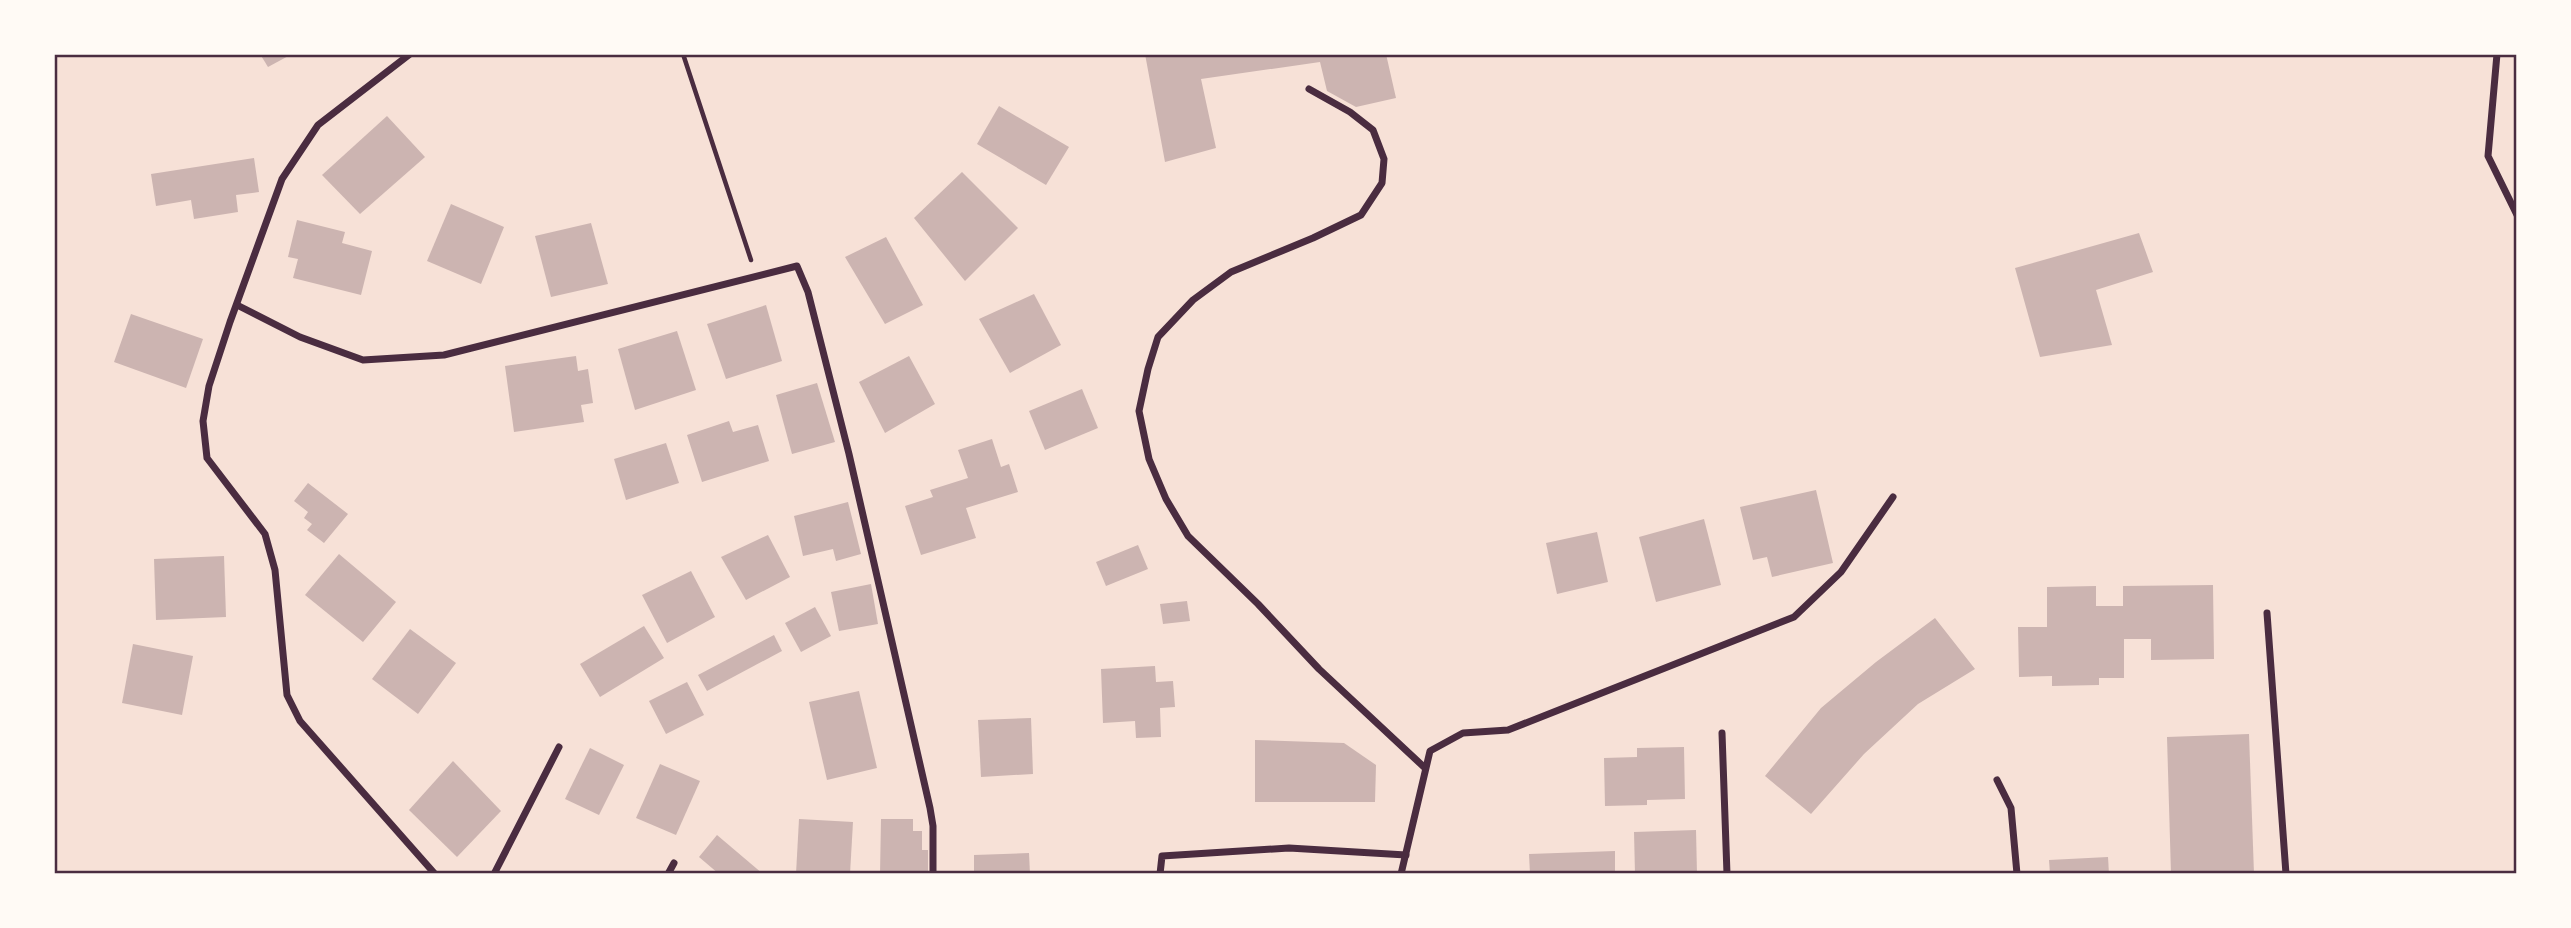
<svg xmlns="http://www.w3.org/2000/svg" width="2571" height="928" font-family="Karla,sans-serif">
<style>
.building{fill:#ccb4b1}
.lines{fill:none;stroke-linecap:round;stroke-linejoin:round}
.path{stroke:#4a2c40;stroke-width:4.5}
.minor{stroke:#4a2c40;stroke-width:7}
.neatline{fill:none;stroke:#4a2c40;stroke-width:2.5}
</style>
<rect width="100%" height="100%" fill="#f7e1d7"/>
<g class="building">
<path d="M 260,54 L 292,54 L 268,67 Z"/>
<path d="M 1145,54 L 1386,54 L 1396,98 L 1356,107 L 1327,91 L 1320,62 L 1201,79 L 1216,148 L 1165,162 Z"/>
<path d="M 999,106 L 1069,147 L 1046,185 L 977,144 Z"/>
<path d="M 387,116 L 425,157 L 360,214 L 322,175 Z"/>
<path d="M 254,158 L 259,192 L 236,195 L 238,212 L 194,219 L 191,200 L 156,206 L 151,174 Z"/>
<path d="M 962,172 L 1018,228 L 965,281 L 914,218 Z"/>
<path d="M 451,204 L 504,227 L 481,284 L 427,261 Z"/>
<path d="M 297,220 L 345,232 L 342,243 L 372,251 L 361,295 L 293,278 L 298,259 L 288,257 Z"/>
<path d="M 591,223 L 608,284 L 551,297 L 535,236 Z"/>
<path d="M 2139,233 L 2153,272 L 2096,290 L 2112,345 L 2040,357 L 2015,268 Z"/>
<path d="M 886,237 L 923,305 L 885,324 L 845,257 Z"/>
<path d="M 1034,294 L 1061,345 L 1010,373 L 979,319 Z"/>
<path d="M 766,305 L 782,361 L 726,379 L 707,324 Z"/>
<path d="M 131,314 L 203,339 L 186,388 L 114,362 Z"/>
<path d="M 677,331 L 696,390 L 635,410 L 618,349 Z"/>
<path d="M 576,356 L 578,371 L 588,369 L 593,403 L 581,405 L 584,422 L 514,432 L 505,366 Z"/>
<path d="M 909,356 L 935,404 L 885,433 L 859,382 Z"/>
<path d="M 817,383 L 835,442 L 792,454 L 776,395 Z"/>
<path d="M 1082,389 L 1098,428 L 1045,450 L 1029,411 Z"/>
<path d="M 729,421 L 733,432 L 758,425 L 769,461 L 702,482 L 687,435 Z"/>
<path d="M 992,439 L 1001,467 L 1009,464 L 1018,492 L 966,508 L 976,538 L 921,555 L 905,506 L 933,497 L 930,490 L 968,478 L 958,450 Z"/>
<path d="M 666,443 L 679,483 L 626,500 L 614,459 Z"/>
<path d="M 308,483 L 348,514 L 324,543 L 307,530 L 312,524 L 304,518 L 308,512 L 294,501 Z"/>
<path d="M 1816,490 L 1833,563 L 1772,577 L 1767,557 L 1753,560 L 1740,507 Z"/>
<path d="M 848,502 L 861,554 L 836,561 L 833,549 L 803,556 L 794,516 Z"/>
<path d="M 1704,519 L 1721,585 L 1656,602 L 1639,537 Z"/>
<path d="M 1597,532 L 1608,582 L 1557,594 L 1546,543 Z"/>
<path d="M 768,535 L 790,577 L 746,600 L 721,557 Z"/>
<path d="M 1138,545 L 1148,569 L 1106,586 L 1096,562 Z"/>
<path d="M 339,554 L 396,602 L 363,642 L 305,595 Z"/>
<path d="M 224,556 L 226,617 L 156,620 L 154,559 Z"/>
<path d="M 691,571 L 715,617 L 667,643 L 642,595 Z"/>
<path d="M 871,584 L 878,624 L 839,631 L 831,592 Z"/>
<path d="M 2213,585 L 2214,659 L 2151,660 L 2151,639 L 2124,639 L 2124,678 L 2099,678 L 2099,685 L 2052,686 L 2052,676 L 2019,677 L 2018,627 L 2047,627 L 2047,587 L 2096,586 L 2096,606 L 2123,606 L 2123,586 Z"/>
<path d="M 1187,601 L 1190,621 L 1163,624 L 1160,604 Z"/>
<path d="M 815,607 L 831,636 L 801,652 L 785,623 Z"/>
<path d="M 1935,618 L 1975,669 L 1918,704 L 1864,754 L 1811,814 L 1765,776 L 1821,708 L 1876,662 Z"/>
<path d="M 644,626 L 664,658 L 600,697 L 580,664 Z"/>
<path d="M 410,629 L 456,663 L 418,714 L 372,679 Z"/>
<path d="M 774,635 L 782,651 L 707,691 L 698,675 Z"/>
<path d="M 133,644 L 193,656 L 182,715 L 122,703 Z"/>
<path d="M 1155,666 L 1156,682 L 1173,681 L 1175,707 L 1160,708 L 1161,737 L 1136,738 L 1135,721 L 1103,723 L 1101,669 Z"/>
<path d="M 687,682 L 704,715 L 666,734 L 649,701 Z"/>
<path d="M 859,691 L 877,768 L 827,780 L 809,702 Z"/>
<path d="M 1031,718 L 1033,774 L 981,777 L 978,720 Z"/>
<path d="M 2249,734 L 2254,874 L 2171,874 L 2167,737 Z"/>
<path d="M 1255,740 L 1344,743 L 1376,765 L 1375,802 L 1255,802 Z"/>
<path d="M 1684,747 L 1685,799 L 1647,800 L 1647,805 L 1605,806 L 1604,758 L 1637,757 L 1637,748 Z"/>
<path d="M 590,748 L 624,765 L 599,815 L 565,799 Z"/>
<path d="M 453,761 L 501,811 L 457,857 L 409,810 Z"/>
<path d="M 660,764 L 700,781 L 676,835 L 636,818 Z"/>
<path d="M 799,819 L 853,822 L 850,874 L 796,874 Z"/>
<path d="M 881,819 L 913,819 L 913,831 L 922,831 L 922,850 L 928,850 L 928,874 L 880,874 Z"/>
<path d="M 1696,830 L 1697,874 L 1635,874 L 1634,832 Z"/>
<path d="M 717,835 L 763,874 L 719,874 L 699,857 Z"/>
<path d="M 1615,851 L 1615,874 L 1530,874 L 1529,854 Z"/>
<path d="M 1029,853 L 1030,874 L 974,874 L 974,855 Z"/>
<path d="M 2108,857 L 2109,874 L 2050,874 L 2049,860 Z"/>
</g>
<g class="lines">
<path class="path" d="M 683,54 L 751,260"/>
<g class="minor">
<path d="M 410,54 L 318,125 L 282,179 L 230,322 L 209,386 L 203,421 L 207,458 L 265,534 L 275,570 L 287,695 L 300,721 L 435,874"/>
<path d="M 2497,54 L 2488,156 L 2517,215"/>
<path d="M 1309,89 L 1350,112 L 1373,130 L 1384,159 L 1382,183 L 1361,215 L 1313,238 L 1231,272 L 1193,300 L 1158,337 L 1148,369 L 1139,411 L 1149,459 L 1166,499 L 1188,536 L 1258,604 L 1319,669 L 1425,768"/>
<path d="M 237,305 L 300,337 L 363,360 L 444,355 L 797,266 L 808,292 L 849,454 L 930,808 L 933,826 L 933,874"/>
<path d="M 2267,613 L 2286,874"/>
<path d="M 1722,733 L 1727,874"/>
<path d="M 1997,780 L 2011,808 L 2017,874"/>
<path d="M 494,874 L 559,747"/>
<path d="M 668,874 L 674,863"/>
<path d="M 1160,874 L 1162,856 L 1289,848 L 1406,855"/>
<path d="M 1401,874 L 1430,751 L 1463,733 L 1508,730 L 1794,617 L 1841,572 L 1893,497"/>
</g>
</g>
<rect width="2571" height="928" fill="none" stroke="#fffaf5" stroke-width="112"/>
<rect x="56" y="56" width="2459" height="816" class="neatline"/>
</svg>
